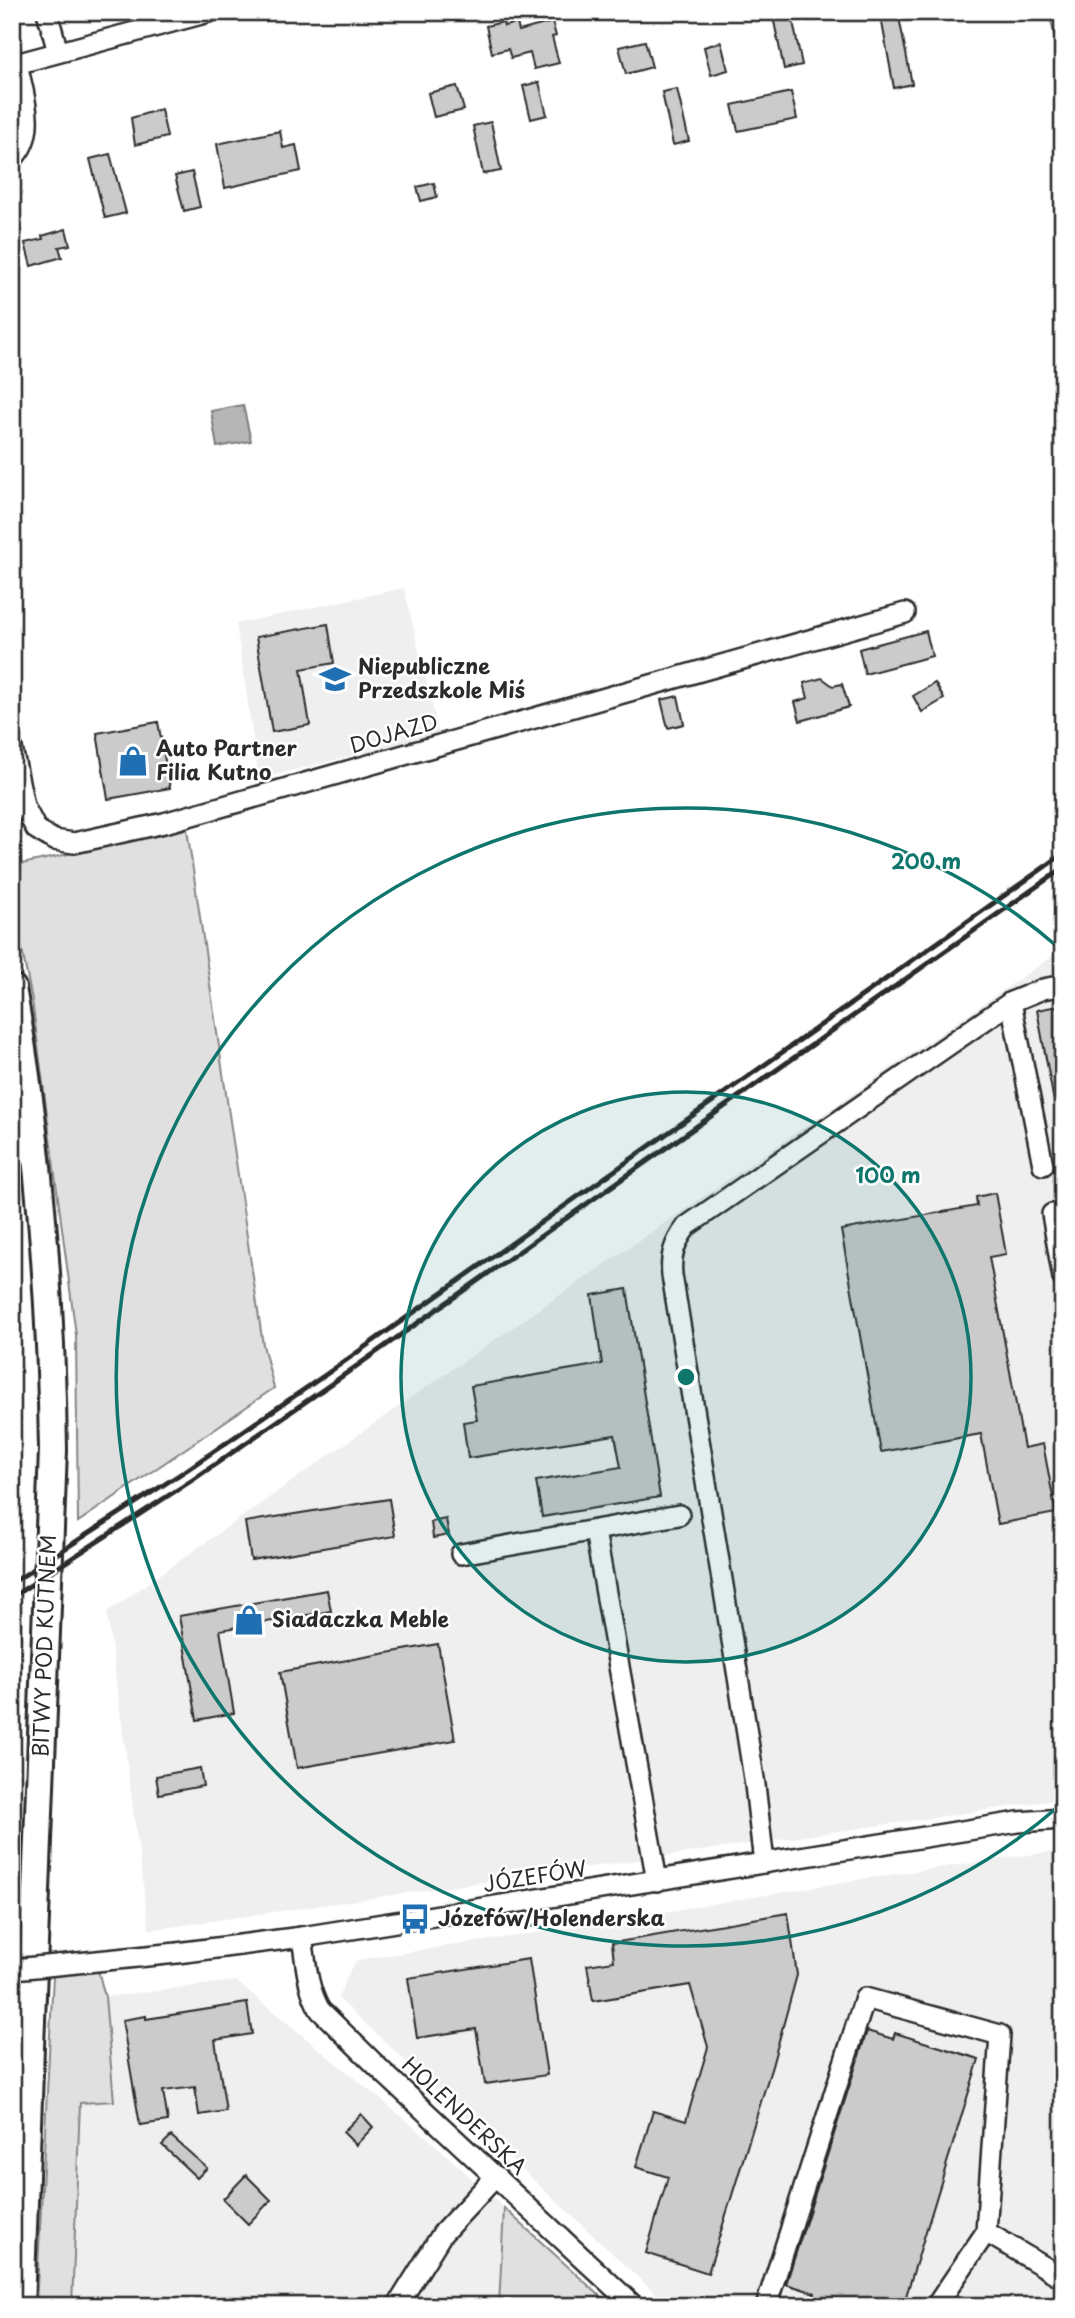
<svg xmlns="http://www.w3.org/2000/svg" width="1075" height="2318" font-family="'Playpen Sans',sans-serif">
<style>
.built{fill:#efefef}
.green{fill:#e0e0e0;stroke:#868686;stroke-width:2}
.water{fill:#b6b6b6;stroke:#7e7e7e;stroke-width:2}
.building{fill:#cbcbcb;stroke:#2b2b2b;stroke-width:2}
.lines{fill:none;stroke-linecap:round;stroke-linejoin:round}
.minor-casing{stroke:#2b2b2b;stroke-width:24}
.major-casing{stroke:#2b2b2b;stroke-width:32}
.minor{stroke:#fff;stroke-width:19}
.major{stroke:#fff;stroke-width:26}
.rail{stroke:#2b2b2b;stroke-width:5}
.minor-bridge-casing{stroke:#2b2b2b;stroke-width:24;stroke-linecap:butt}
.minor-bridge{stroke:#fff;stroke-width:19}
.ring{fill:none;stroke:#0f766e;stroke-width:3.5}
.labels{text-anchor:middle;stroke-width:5;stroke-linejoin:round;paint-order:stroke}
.poi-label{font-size:21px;font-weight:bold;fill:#2b2b2b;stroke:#fff;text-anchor:start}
.street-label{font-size:21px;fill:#2b2b2b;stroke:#fff}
.centre{fill:#0f766e;stroke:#fff;stroke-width:3.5}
.ring-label{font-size:21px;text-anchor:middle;font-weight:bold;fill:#0f766e;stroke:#fff;stroke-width:5;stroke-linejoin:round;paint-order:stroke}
</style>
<rect width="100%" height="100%" fill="#fff"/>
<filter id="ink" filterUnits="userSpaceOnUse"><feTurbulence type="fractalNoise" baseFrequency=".0143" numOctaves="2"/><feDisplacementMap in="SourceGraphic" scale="14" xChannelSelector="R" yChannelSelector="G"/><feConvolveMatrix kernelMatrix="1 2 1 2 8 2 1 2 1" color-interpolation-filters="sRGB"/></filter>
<g filter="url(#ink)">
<g class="built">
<path d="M 404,588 L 439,734 L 259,779 L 236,624 Z"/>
<path d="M 1063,949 L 1063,1799 L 149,1930 L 107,1612 L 389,1413 Z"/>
<path d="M 1063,1850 L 1063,2306 L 669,2306 L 338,1998 L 351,1968 L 357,1960 L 555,1930 L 868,1878 Z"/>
<path d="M 236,1981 L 430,2140 L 504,2208 L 499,2306 L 72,2306 L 80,2103 L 114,2101 L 105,1997 Z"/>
</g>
<g class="green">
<path d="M 1049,12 L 1063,12 L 1063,73 Z"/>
<path d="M 187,829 L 263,1345 L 274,1388 L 78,1522 L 76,1335 L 32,1000 L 12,900 L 12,866 Z"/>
<path d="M 21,1617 L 12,1906 L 12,1622 Z"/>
<path d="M 98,1970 L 105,1997 L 114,2101 L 80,2103 L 72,2306 L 36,2306 L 53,1976 Z"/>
<path d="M 504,2208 L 611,2306 L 499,2306 Z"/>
</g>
<path class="water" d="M 243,405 L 251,441 L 217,447 L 211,411 Z"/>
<g class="building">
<path d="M 772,12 L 791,12 L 802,65 L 784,69 Z"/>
<path d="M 880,12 L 898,12 L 912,84 L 894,88 Z"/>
<path d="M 503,22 L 504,26 L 517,23 L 519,31 L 552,22 L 556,36 L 552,37 L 559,63 L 534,69 L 530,53 L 511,58 L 508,49 L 492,53 L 486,26 Z"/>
<path d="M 645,41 L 652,67 L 626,74 L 619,47 Z"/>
<path d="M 721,42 L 728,70 L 711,75 L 704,47 Z"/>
<path d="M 539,82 L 547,115 L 531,119 L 523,86 Z"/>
<path d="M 457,86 L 464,110 L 434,117 L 428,93 Z"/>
<path d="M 677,89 L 689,141 L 673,145 L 662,92 Z"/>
<path d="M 791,92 L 797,119 L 738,131 L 732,105 Z"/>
<path d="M 161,109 L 167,137 L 135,145 L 131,118 Z"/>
<path d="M 491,122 L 501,171 L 483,174 L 473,126 Z"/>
<path d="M 280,131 L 283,148 L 296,145 L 301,171 L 225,188 L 217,144 Z"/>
<path d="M 110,154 L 126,213 L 105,218 L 90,159 Z"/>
<path d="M 192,172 L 200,207 L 184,211 L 175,176 Z"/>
<path d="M 434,183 L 437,197 L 421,201 L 417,187 Z"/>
<path d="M 66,229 L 70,245 L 59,247 L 62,257 L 31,266 L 25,243 L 43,239 L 42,236 Z"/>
<path d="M 328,624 L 334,663 L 301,669 L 310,725 L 272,732 L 256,637 Z"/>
<path d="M 926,631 L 932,656 L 865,674 L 859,649 Z"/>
<path d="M 822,678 L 833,686 L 842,684 L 849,707 L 800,721 L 795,702 L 808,698 L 804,683 Z"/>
<path d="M 935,683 L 944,699 L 922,712 L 913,696 Z"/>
<path d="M 678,696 L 684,724 L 668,728 L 661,700 Z"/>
<path d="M 158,722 L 170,788 L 108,799 L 97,733 Z"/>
<path d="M 1063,1005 L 1063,1107 L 1055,1107 L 1037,1010 Z"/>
<path d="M 995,1193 L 1006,1254 L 989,1257 L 1024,1448 L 1043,1444 L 1056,1513 L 998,1524 L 981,1434 L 881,1452 L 841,1230 L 977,1206 L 976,1197 Z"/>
<path d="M 627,1289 L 660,1497 L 542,1517 L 536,1481 L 621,1467 L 615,1435 L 468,1458 L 463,1422 L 477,1420 L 471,1386 L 602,1364 L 592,1295 Z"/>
<path d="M 389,1499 L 395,1536 L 251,1560 L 245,1522 Z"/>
<path d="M 446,1519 L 449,1535 L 433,1538 L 431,1522 Z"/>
<path d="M 327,1590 L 331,1611 L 220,1630 L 234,1713 L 197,1720 L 179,1616 Z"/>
<path d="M 438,1644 L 455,1740 L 297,1768 L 280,1672 Z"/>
<path d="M 200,1768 L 203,1786 L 159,1794 L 156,1776 Z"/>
<path d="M 788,1913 L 797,1975 L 772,2066 L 708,2273 L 646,2253 L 668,2177 L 636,2167 L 653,2111 L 686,2121 L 708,2047 L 690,1985 L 593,2001 L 587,1965 L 614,1961 L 612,1943 Z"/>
<path d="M 529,1959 L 547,2075 L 485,2084 L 476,2029 L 417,2038 L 408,1978 Z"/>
<path d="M 247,2003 L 252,2034 L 215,2040 L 226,2111 L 199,2115 L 195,2087 L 163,2091 L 168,2121 L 140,2125 L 122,2020 L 146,2016 L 146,2019 Z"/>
<path d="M 867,2031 L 893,2039 L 895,2033 L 979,2059 L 903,2306 L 832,2306 L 813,2300 L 815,2293 L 786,2284 Z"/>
<path d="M 361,2114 L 373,2127 L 356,2145 L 343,2132 Z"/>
<path d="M 171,2136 L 207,2168 L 197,2178 L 162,2145 Z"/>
<path d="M 246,2175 L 271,2200 L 248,2224 L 223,2199 Z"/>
</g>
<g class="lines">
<g class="minor-casing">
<g id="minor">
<path d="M 47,12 L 58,52"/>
<path d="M 12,65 L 209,12"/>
<path d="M 12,159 C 39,133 23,95 17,63"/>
<path d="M 12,748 L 24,806 L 36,829 L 54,840 L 74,843 L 164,823 L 905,613"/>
<path d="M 1011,1002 L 1043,1165"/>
<path d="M 1052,1214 L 1063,1278"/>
<path d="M 595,1531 L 657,1881"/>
<path d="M 461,1554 L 679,1515"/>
<path d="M 764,1863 L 755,1785 L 739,1683 L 672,1275 C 670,1254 675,1242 687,1226 L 1011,1002 L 1043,989 L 1063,985"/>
<path d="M 302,1937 C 306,1962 307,1988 320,2010 L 385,2074 L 634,2306"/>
<path d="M 57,1965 L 177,1953 L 302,1937 L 1018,1822 L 1063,1819"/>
<path d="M 397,2306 L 442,2234 L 496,2176"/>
<path d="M 770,2306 L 767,2303 L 865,1998 L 1000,2035 L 986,2232"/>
<path d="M 936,2306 L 986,2232 L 1063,2278"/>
</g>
</g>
<g class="major-casing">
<path id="major" d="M 12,988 C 39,1140 51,1296 53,1450 L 20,2306"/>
</g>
<use href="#minor" class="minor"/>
<use href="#major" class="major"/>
<g class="rail">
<path d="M 12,1583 L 188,1469 L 328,1373 L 1063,854"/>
<path d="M 12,1597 L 194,1479 L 334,1382 L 1063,868"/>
</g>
<g class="minor-bridge-casing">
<path id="minor-bridge" d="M 13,1969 L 57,1965"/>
</g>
<use href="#minor-bridge" class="minor-bridge"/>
</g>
</g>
<circle cx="686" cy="1377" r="285" fill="#0f766e" fill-opacity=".12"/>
<g class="ring">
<circle cx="686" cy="1377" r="285"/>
<path d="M1059 1806A569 569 0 1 1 1059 948"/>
</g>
<defs>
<g id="school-bare" transform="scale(2.415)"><path d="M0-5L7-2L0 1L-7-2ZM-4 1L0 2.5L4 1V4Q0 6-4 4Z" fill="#1f6fb2" stroke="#fff" stroke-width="2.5" paint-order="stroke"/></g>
<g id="shop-bare" transform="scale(2.415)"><path d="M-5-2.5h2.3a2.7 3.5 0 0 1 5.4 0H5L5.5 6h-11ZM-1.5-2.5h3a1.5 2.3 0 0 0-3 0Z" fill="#1f6fb2" stroke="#fff" stroke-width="2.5" paint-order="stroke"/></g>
<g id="bus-bare" transform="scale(2.415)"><path d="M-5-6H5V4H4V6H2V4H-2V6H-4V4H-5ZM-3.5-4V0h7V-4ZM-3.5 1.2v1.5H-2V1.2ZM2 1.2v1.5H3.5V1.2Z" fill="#1f6fb2" stroke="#fff" stroke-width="2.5" paint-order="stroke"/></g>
</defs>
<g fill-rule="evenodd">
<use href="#school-bare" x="335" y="679"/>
<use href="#shop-bare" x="133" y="761"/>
<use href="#shop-bare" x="249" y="1620"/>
<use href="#bus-bare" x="415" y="1919"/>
</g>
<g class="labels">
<g class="poi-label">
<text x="358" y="674">Niepubliczne<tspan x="358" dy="24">Przedszkole Miś</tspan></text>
<text x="156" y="756">Auto Partner<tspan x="156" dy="24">Filia Kutno</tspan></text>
<text x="272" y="1627">Siadaczka Meble</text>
<text x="438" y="1926">Józefów/Holenderska</text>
</g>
<g class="street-label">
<text transform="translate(394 734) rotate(-16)" y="7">DOJAZD</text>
<text transform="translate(45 1646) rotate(-88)" y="7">BITWY POD KUTNEM</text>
<text transform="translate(535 1877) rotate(-9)" y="7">JÓZEFÓW</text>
<text transform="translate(464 2116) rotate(43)" y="7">HOLENDERSKA</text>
</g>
</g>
<circle cx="686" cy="1377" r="10" class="centre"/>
<g class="ring-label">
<text x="926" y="869">200 m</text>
<text x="888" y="1183">100 m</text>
</g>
<rect width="1075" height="2318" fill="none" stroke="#fff" stroke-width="42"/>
<rect x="21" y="21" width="1033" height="2276" fill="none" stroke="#2b2b2b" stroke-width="2.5" filter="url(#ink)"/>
</svg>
